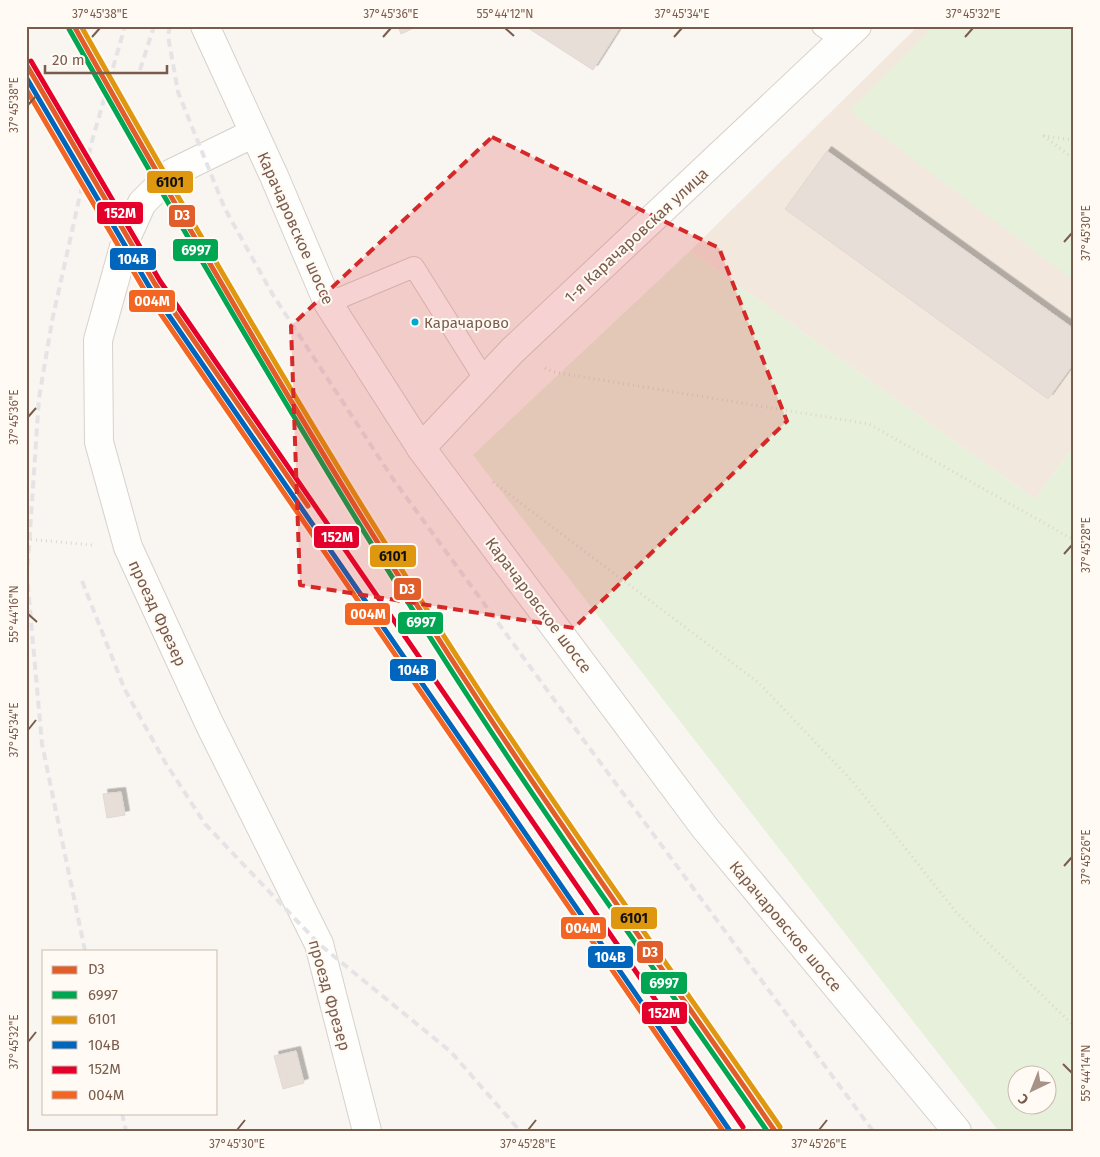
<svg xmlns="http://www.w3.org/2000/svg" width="1100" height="1157" font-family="'Fira Sans',sans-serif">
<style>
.residential{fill:#f2e8de}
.green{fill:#e7f0db;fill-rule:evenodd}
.building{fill:#e6ded7;stroke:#e2d8d2;filter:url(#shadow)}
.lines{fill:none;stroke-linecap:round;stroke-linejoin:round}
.service-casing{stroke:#d7d1cb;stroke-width:22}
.minor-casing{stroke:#d7d1cb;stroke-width:30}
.path{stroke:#dcd5d0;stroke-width:3;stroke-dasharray:1 4;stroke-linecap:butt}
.service{stroke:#fefefd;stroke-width:20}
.minor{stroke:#fefefd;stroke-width:28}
.rail{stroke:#e6e3e7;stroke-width:4;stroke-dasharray:8 5;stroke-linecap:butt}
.rail-1-casing{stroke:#fffaf3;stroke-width:9}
.rail-2-casing{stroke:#fffaf3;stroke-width:9}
.rail-3-casing{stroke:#fffaf3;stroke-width:9}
.rail-4-casing{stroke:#fffaf3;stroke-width:9}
.rail-5-casing{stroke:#fffaf3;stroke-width:9}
.rail-6-casing{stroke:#fffaf3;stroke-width:9}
.rail-1{stroke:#e15d29;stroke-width:5}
.rail-2{stroke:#00a651;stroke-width:5}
.rail-3{stroke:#de970f;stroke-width:5}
.rail-4{stroke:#0065bd;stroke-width:5}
.rail-5{stroke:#e4002b;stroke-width:5}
.rail-6{stroke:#f26522;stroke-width:5}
.marked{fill:#d62828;fill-opacity:0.2;stroke:#d62828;stroke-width:4;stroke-dasharray:10 6;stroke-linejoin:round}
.ticks{fill:none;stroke:#7a5c4d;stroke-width:2}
.bus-dot{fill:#00a9ce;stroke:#fffaf3;stroke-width:2}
.labels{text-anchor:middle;stroke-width:4;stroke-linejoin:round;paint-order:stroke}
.bus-label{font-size:15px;fill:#7a5c4d;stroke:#fffaf3;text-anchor:start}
.street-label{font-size:16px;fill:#7a5c4d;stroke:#fffaf3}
.line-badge{stroke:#fffaf3;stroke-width:2}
.badge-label{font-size:14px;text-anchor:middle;font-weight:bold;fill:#fff}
.pale-badge-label{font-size:14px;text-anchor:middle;font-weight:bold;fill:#111}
.neatline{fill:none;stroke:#7a5c4d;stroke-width:2}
.ticks-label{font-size:12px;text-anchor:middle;fill:#7a5c4d}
</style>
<defs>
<filter id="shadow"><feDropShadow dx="4.5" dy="-4.5" stdDeviation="0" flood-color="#0004"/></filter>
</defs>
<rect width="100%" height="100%" fill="#f9f5f0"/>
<path class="residential" d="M 918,26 L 1074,26 L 1074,446 L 1035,499 L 690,251 Z"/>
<g class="green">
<path d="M 934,26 L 1074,26 L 1074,281 L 849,111 Z"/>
<path d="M 690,251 L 1035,499 L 1074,446 L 1074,1131 L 997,1129 L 473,455 ZM 1018,1074 L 1048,1074 L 1048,1104 L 1018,1104 Z"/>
</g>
<g class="building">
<path d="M 398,26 L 418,26 L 401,34 Z"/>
<path d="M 525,26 L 621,26 L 593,70 Z"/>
<path d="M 827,151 L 1074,329 L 1074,363 L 1048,399 L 785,209 Z"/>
<path d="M 121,792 L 125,815 L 107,818 L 103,794 Z"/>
<path d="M 296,1051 L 304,1083 L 283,1089 L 274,1056 Z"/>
</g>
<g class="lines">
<g class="service-casing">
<g id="service">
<path d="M 822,26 L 842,40"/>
<path d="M 328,303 L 414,267 L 485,380"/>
</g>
</g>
<g class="minor-casing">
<g id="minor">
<path d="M 205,26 L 274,176 L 328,303 L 421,448 L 705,828 L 957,1131"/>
<path d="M 254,133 L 172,173 L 142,203 L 127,236 L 98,340 L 99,442 L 128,547 L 209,723 L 319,944 L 367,1131"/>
<path d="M 421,448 L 512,351 L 857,26"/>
</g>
</g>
<g class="path">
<path d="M 1074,140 L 1044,136 L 1074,159"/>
<path d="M 545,368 L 553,372 L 869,424 L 1074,540"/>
<path d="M 493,482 L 759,683 L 853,782 L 956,912 L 1074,1026"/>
<path d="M 26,539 L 92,545"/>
</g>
<use href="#service" class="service"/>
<use href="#minor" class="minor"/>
<g class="rail">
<path d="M 170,26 L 168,36 L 178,92 L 225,209 L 273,295 L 393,479 L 588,746 L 873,1131"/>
<path d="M 140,70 L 154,26"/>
<path d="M 82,581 L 125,690 L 165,762 L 205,824 L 319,944 L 451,1052 L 520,1131"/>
<path d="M 85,951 L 42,744 L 27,576 L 39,398 L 52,321 L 92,141 L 125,26"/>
<path d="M 122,1113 L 126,1131"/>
</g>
<g class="rail-1-casing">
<g id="rail-1">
<path d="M 74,26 C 203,255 336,483 480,703 C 575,848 676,988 775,1131"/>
<path d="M 26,64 L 155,284 L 308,506"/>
</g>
</g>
<g class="rail-2-casing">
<path id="rail-2" d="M 69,29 C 198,258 330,484 473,704 C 567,849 669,989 767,1131"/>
</g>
<g class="rail-3-casing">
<path id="rail-3" d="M 81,26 C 210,255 342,482 486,701 C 581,845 682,985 780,1127"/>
</g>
<g class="rail-4-casing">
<path id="rail-4" d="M 26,77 L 150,288 L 730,1131"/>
</g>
<g class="rail-5-casing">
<path id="rail-5" d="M 31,61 L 160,281 L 743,1127"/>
</g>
<g class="rail-6-casing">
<path id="rail-6" d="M 26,89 L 145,291 L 723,1131"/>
</g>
<use href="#rail-1" class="rail-1"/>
<use href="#rail-2" class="rail-2"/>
<use href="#rail-3" class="rail-3"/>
<use href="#rail-4" class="rail-4"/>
<use href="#rail-5" class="rail-5"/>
<use href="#rail-6" class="rail-6"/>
</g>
<path class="marked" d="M 492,137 L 719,248 L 787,421 L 574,628 L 300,585 L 291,326 Z"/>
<path class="ticks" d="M 505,28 L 514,36M 92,37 L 100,28M 383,37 L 391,28M 674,37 L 682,28M 965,37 L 973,28M 28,105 L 36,96M 1064,242 L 1072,233M 28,417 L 36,408M 1064,554 L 1072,545M 28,614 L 37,622M 28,730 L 36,720M 1064,866 L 1072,857M 28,1042 L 36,1032M 1063,1064 L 1072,1073M 237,1130 L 245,1120M 528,1130 L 536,1120M 819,1130 L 827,1120"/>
<circle class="bus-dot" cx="415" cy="322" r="4.5"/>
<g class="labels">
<g class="bus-label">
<text x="424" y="328">Карачарово</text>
</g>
<g class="street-label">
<text transform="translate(296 228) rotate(66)" y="6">Карачаровское шоссе</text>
<text transform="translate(636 235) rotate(-43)" y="6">1-я Карачаровская улица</text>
<text transform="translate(539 605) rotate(53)" y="6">Карачаровское шоссе</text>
<text transform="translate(158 613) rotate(65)" y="6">проезд Фрезер</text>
<text transform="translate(786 926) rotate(50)" y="6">Карачаровское шоссе</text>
<text transform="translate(330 995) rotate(74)" y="6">проезд Фрезер</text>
</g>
</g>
<g class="line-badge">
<rect x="146" y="170" width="48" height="24" rx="5" fill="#de970f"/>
<rect x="96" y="201" width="48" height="24" rx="5" fill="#e4002b"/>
<rect x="168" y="204" width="28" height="24" rx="5" fill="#e15d29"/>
<rect x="172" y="238" width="47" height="24" rx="5" fill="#00a651"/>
<rect x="109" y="247" width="48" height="24" rx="5" fill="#0065bd"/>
<rect x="128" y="289" width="48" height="24" rx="5" fill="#f26522"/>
<rect x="313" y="525" width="47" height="24" rx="5" fill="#e4002b"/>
<rect x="369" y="544" width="48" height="24" rx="5" fill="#de970f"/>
<rect x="393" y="577" width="29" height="24" rx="5" fill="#e15d29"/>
<rect x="344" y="602" width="47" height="24" rx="5" fill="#f26522"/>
<rect x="397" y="611" width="47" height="24" rx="5" fill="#00a651"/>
<rect x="389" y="658" width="48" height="24" rx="5" fill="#0065bd"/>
<rect x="610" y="906" width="48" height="24" rx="5" fill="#de970f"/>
<rect x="560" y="916" width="47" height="24" rx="5" fill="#f26522"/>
<rect x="636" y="940" width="28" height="24" rx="5" fill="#e15d29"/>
<rect x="587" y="945" width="47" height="24" rx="5" fill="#0065bd"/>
<rect x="640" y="971" width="48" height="24" rx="5" fill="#00a651"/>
<rect x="641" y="1001" width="47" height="24" rx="5" fill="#e4002b"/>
</g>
<g class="badge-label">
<text x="120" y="218">152М</text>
<text x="182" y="220">D3</text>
<text x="196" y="255">6997</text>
<text x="133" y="264">104В</text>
<text x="152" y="306">004М</text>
<text x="337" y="542">152М</text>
<text x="407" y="594">D3</text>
<text x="368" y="619">004М</text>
<text x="421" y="627">6997</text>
<text x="413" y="675">104В</text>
<text x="583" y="933">004М</text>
<text x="650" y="957">D3</text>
<text x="610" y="962">104В</text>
<text x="664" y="988">6997</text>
<text x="664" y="1018">152М</text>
</g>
<g class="pale-badge-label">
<text x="170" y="187">6101</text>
<text x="393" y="561">6101</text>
<text x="634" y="923">6101</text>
</g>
<rect width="1100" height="1157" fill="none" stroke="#fffaf3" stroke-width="55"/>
<rect x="42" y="950" width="175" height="165" fill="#fffaf3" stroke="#cabbb1"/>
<rect x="52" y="966" width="25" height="8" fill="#e15d29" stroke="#cabbb1"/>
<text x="88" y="974" font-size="15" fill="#7a5c4d">D3</text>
<rect x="52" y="991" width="25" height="8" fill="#00a651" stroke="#cabbb1"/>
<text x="88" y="1000" font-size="15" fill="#7a5c4d">6997</text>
<rect x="52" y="1016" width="25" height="8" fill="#de970f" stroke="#cabbb1"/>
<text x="88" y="1024" font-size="15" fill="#7a5c4d">6101</text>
<rect x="52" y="1041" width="25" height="8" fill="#0065bd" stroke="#cabbb1"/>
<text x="88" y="1050" font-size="15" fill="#7a5c4d">104В</text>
<rect x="52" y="1066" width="25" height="8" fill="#e4002b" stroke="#cabbb1"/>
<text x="88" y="1074" font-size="15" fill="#7a5c4d">152М</text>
<rect x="52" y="1091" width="25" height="8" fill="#f26522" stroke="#cabbb1"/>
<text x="88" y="1100" font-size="15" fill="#7a5c4d">004М</text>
<g transform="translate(1032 1090) rotate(223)"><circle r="24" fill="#fffaf3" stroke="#cabbb1"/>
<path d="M0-4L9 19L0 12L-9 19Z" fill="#a69286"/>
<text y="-8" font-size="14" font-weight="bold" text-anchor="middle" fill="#7a5c4d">С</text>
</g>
<path d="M45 65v8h122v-8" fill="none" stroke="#7a5c4d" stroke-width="2.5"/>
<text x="52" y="65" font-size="15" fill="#7a5c4d" stroke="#fffaf3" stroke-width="4" paint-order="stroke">20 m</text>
<rect x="28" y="28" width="1044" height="1102" class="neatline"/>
<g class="ticks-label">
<text x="100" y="18">37°45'38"E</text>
<text x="391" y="18">37°45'36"E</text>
<text x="505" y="18">55°44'12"N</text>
<text x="682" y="18">37°45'34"E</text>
<text x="973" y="18">37°45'32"E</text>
<text transform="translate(14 105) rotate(-90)" y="4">37°45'38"E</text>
<text transform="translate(1086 233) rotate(-90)" y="4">37°45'30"E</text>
<text transform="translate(14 417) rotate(-90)" y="4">37°45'36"E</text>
<text transform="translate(1086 545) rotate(-90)" y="4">37°45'28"E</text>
<text transform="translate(14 614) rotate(-90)" y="4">55°44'16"N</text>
<text transform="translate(14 730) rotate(-90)" y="4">37°45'34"E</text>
<text transform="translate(1086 857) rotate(-90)" y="4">37°45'26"E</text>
<text transform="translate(14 1042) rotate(-90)" y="4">37°45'32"E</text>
<text transform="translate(1086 1073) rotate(-90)" y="4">55°44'14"N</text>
<text x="237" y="1148">37°45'30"E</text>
<text x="528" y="1148">37°45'28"E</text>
<text x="819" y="1148">37°45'26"E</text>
</g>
</svg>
